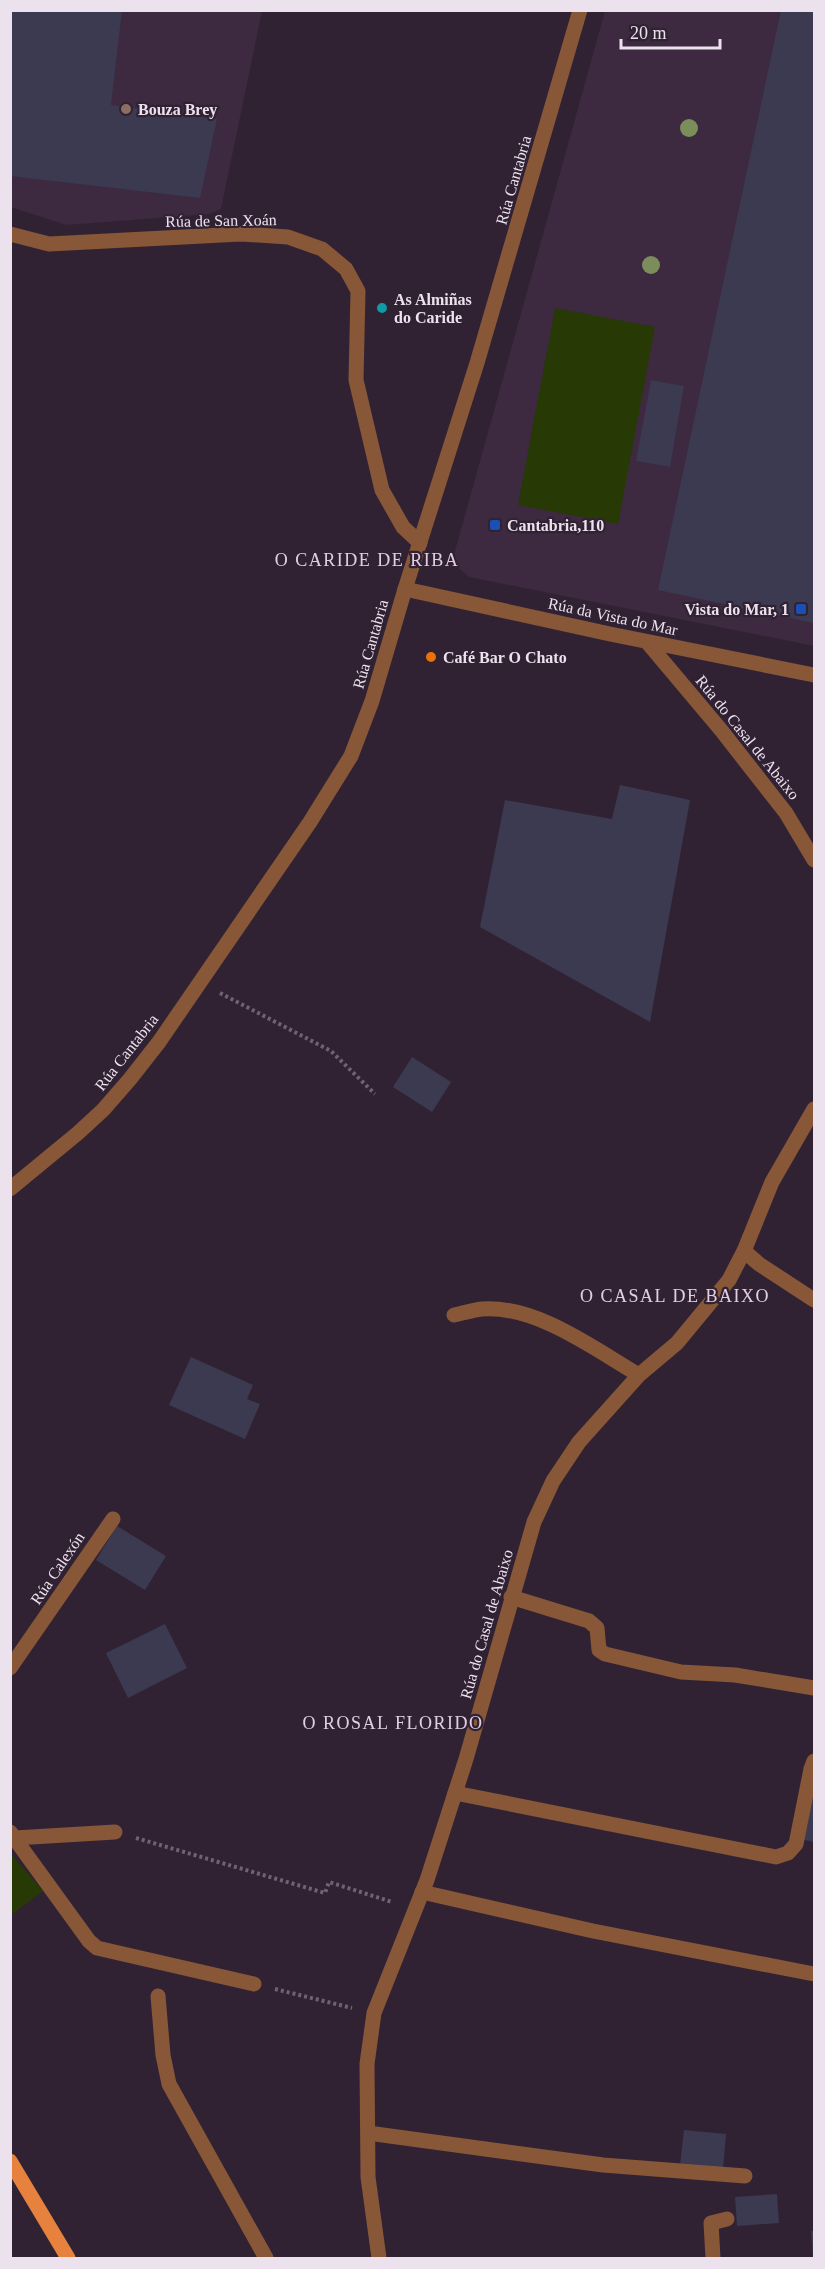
<svg xmlns="http://www.w3.org/2000/svg" width="825" height="2269" font-family="'Times New Roman',serif">
<style>
.built{fill:#3d2940}
.green{fill:#273904}
.building{fill:#3b3a50}
.lines{fill:none;stroke-linecap:round;stroke-linejoin:round}
.path{stroke:#706272;stroke-width:4;stroke-dasharray:3 3;stroke-linecap:butt}
.minor{stroke:#875738;stroke-width:15}
.major{stroke:#e6823d;stroke-width:15}
.tree{fill:#7b8d5a}
.education-dot{fill:#8d6e63;stroke:#312233;stroke-width:2}
.culture-dot{fill:#0f9aa8;stroke:#312233;stroke-width:2}
.transit-dot{fill:#1a4fb4;stroke:#312233;stroke-width:2}
.food-dot{fill:#e8710a;stroke:#312233;stroke-width:2}
.labels{text-anchor:middle;stroke-width:4.5;stroke-linejoin:round;paint-order:stroke}
.poi-label{font-size:16px;font-weight:bold;fill:#ece2ee;stroke:#312233;text-anchor:start}
.street-label{font-size:16px;fill:#ece2ee;stroke:#312233}
.neighbourhood-label{font-size:18px;letter-spacing:1.5px;fill:#e2cee4;stroke:#312233}
</style>
<rect width="100%" height="100%" fill="#312233"/>
<g class="built">
<path d="M 10,11 L 262,11 L 221,209 L 209,214 L 66,225 L 11,207 Z"/>
<path d="M 605,11 L 814,11 L 814,646 L 469,577 L 452,562 Z"/>
</g>
<g class="green">
<path d="M 555,308 L 655,327 L 618,524 L 518,505 Z"/>
<path d="M 11,1854 L 43,1891 L 11,1915 L 10,1915 Z"/>
</g>
<g class="building">
<path d="M 10,10 L 122,10 L 111,105 L 217,119 L 200,198 L 10,176 Z"/>
<path d="M 781,10 L 814,10 L 814,623 L 658,590 Z"/>
<path d="M 651,380 L 684,386 L 670,467 L 636,461 Z"/>
<path d="M 620,785 L 690,800 L 650,1022 L 480,927 L 505,800 L 612,819 Z"/>
<path d="M 412,1057 L 451,1082 L 432,1112 L 393,1087 Z"/>
<path d="M 191,1357 L 253,1385 L 247,1399 L 260,1404 L 245,1439 L 169,1405 Z"/>
<path d="M 117,1526 L 166,1556 L 145,1590 L 96,1560 Z"/>
<path d="M 165,1624 L 187,1668 L 128,1698 L 106,1653 Z"/>
<path d="M 813,1794 L 814,1794 L 814,1842 L 804,1840 Z"/>
<path d="M 684,2130 L 726,2134 L 723,2169 L 680,2165 Z"/>
<path d="M 777,2194 L 779,2223 L 737,2226 L 735,2197 Z"/>
<path d="M 811,2231 L 814,2231 L 814,2258 L 813,2258 Z"/>
</g>
<g class="lines">
<g class="path">
<path d="M 220,993 L 331,1051 L 375,1094"/>
<path d="M 136,1838 L 325,1893 L 329,1882 L 392,1902"/>
<path d="M 275,1989 L 352,2008"/>
</g>
<g class="minor">
<path d="M 10,234 L 49,244 L 241,234 L 288,237 L 322,249 L 346,269 L 358,291 L 356,380 L 382,490 L 403,527 L 420,543"/>
<path d="M 405,589 L 610,634 L 814,675"/>
<path d="M 647,642 L 721,730 L 786,813 L 814,860"/>
<path d="M 10,1189 L 78,1133 L 103,1110 L 130,1079 L 159,1042 L 310,822 L 351,756 L 372,701 L 405,589 L 477,363 L 580,10"/>
<path d="M 744,1251 L 759,1264 L 814,1300"/>
<path d="M 454,1315 C 463,1313 473,1310 482,1309 C 536,1305 593,1348 639,1375"/>
<path d="M 511,1597 L 589,1621 L 597,1628 L 599,1650 L 605,1654 L 681,1672 L 735,1675 L 814,1688"/>
<path d="M 10,1668 L 113,1519"/>
<path d="M 455,1793 L 776,1857 L 788,1853 L 796,1844 L 811,1769 L 814,1761"/>
<path d="M 10,1832 L 89,1941 L 97,1948 L 254,1984"/>
<path d="M 15,1838 L 115,1832"/>
<path d="M 422,1892 L 593,1931 L 814,1974"/>
<path d="M 158,1996 L 163,2055 L 169,2084 L 266,2258"/>
<path d="M 368,2133 L 603,2165 L 745,2176"/>
<path d="M 379,2258 L 368,2177 L 367,2064 L 374,2013 L 427,1880 L 466,1759 L 534,1522 L 553,1481 L 579,1442 L 639,1375 L 677,1343 L 729,1280 L 744,1251 L 772,1182 L 814,1109"/>
<path d="M 713,2258 L 711,2223 L 727,2219"/>
</g>
<path class="major" d="M 10,2161 L 68,2258"/>
</g>
<g class="tree">
<circle cx="689" cy="128" r="9"/>
<circle cx="651" cy="265" r="9"/>
</g>
<circle class="education-dot" cx="126" cy="109" r="6"/>
<circle class="culture-dot" cx="382" cy="308" r="6"/>
<g class="transit-dot">
<rect x="489" y="519" width="12" height="12" rx="3"/>
<rect x="795" y="603" width="12" height="12" rx="3"/>
</g>
<circle class="food-dot" cx="431" cy="657" r="6"/>
<g class="labels">
<g class="poi-label">
<text x="138" y="115">Bouza Brey</text>
<text x="394" y="305">As Almiñas<tspan x="394" dy="18">do Caride</tspan></text>
<text x="507" y="531">Cantabria,110</text>
<text x="789" y="615" text-anchor="end">Vista do Mar, 1</text>
<text x="443" y="663">Café Bar O Chato</text>
</g>
<g class="street-label">
<text transform="translate(513 180) rotate(-74)" y="6">Rúa Cantabria</text>
<text transform="translate(221 220) rotate(-1)" y="6">Rúa de San Xoán</text>
<text transform="translate(613 616) rotate(12)" y="6">Rúa da Vista do Mar</text>
<text transform="translate(370 644) rotate(-74)" y="6">Rúa Cantabria</text>
<text transform="translate(748 737) rotate(51)" y="6">Rúa do Casal de Abaixo</text>
<text transform="translate(126 1052) rotate(-52)" y="6">Rúa Cantabria</text>
<text transform="translate(57 1568) rotate(-56)" y="6">Rúa Calexón</text>
<text transform="translate(486 1624) rotate(-74)" y="6">Rúa do Casal de Abaixo</text>
</g>
<g class="neighbourhood-label">
<text x="367" y="566">O CARIDE DE RIBA</text>
<text x="675" y="1302">O CASAL DE BAIXO</text>
<text x="393" y="1729">O ROSAL FLORIDO</text>
</g>
</g>
<rect width="825" height="2269" fill="none" stroke="#ece2ee" stroke-width="24"/>
<path d="M621 39v9h99v-9" fill="none" stroke="#ece2ee" stroke-width="3"/>
<text x="630" y="39" font-size="18" fill="#ece2ee" stroke="#312233" stroke-width="4.5" paint-order="stroke">20 m</text>
</svg>
